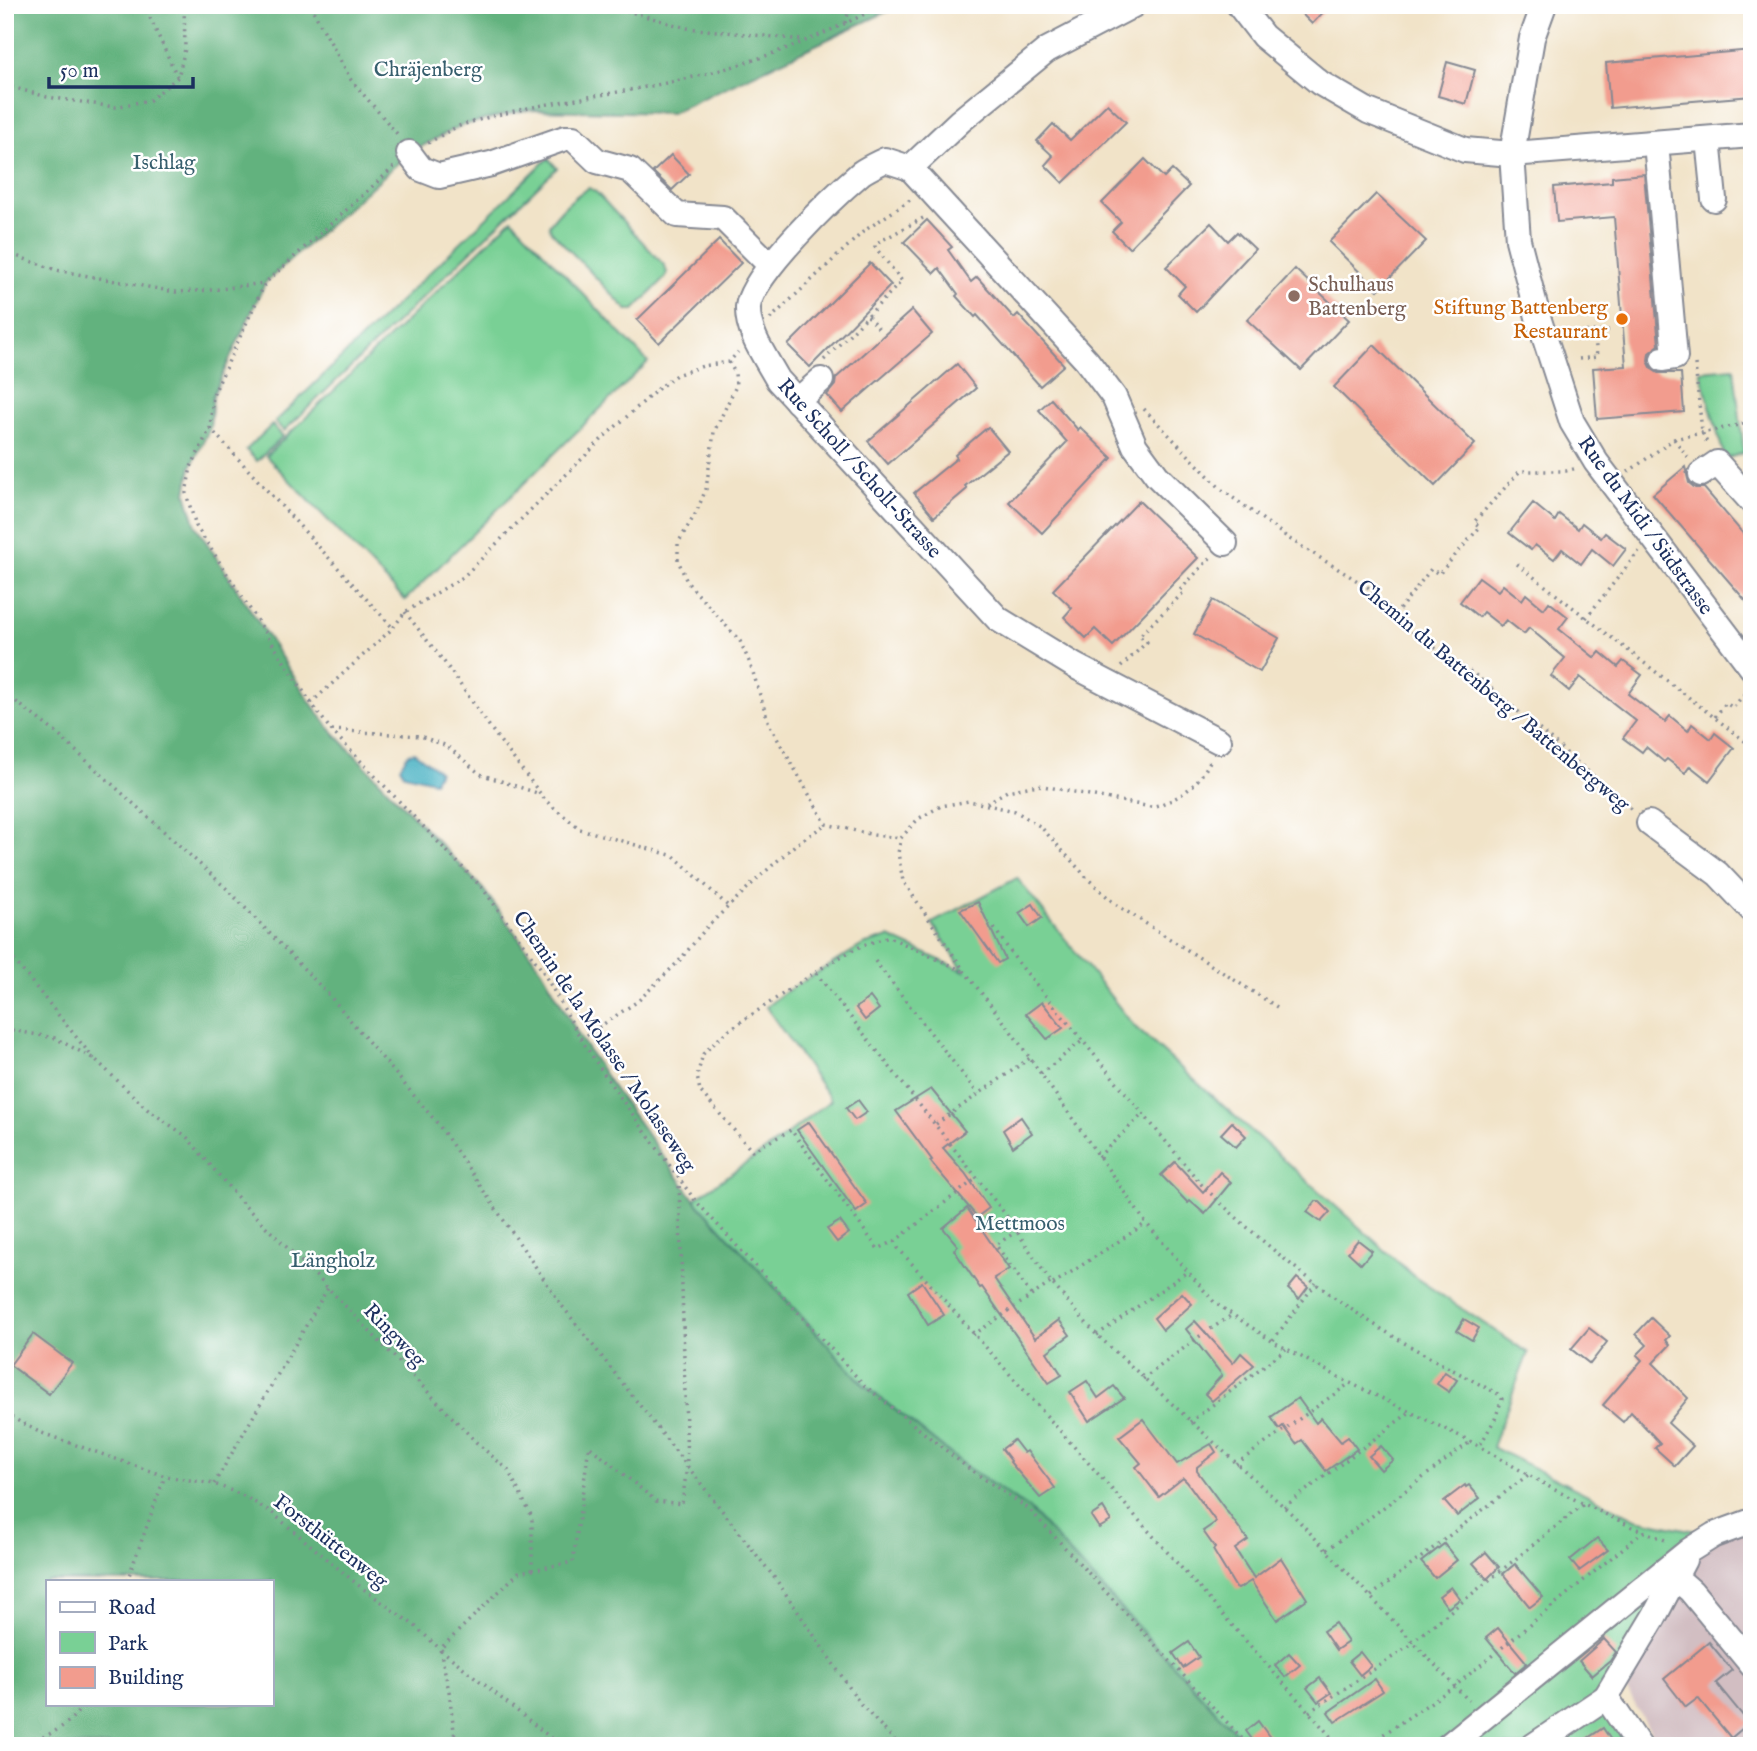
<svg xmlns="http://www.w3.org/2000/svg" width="1757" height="1751" font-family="'IM FELL English',serif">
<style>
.industrial{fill:#d2bec2}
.green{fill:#79d095;stroke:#4a807a;stroke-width:2}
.forest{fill:#62b27e;stroke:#3e706e;stroke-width:2;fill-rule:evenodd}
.water{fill:#43afc1;stroke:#2f6f90;stroke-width:2}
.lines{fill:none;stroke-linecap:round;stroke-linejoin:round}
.stream{stroke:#43afc1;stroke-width:6}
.building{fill:#f29c8e}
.minor-casing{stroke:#868993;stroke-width:28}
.path{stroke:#868993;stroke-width:3.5;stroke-dasharray:2 5;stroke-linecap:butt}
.minor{stroke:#fff;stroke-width:24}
.education-dot{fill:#8d6e63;stroke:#fff;stroke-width:2.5}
.food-dot{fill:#e8710a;stroke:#fff;stroke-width:2.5}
.labels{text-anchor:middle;stroke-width:5;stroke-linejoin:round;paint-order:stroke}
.park-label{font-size:21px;fill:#375f6e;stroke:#fff}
.education-label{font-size:21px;fill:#785e54;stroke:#fff;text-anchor:start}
.food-label{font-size:21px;fill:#c56008;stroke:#fff;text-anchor:end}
.street-label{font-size:21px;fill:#1b2f5e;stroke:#fff}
</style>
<rect width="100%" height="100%" fill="#fff"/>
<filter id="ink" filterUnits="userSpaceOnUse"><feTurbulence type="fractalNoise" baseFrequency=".0143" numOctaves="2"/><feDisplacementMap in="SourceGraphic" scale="14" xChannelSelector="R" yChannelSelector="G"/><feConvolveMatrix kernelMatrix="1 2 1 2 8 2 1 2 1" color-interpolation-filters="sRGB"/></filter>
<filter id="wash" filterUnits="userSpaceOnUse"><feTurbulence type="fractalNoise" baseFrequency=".00686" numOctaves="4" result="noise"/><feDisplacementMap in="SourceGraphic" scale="28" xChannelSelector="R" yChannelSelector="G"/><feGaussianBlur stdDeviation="1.57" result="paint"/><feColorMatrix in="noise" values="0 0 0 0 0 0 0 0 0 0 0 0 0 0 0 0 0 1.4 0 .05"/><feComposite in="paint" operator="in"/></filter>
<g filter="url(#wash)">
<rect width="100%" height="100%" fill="#f1e3c8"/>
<path class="industrial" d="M 1752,1521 L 1752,1746 L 1659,1746 L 1625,1687 L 1690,1550 Z"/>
<g class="green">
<path d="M 548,158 L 557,168 L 284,431 L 275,422 Z"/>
<path d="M 589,188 L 596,192 L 664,265 L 667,272 L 665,278 L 634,310 L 627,310 L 551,231 L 549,225 C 558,212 575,195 589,188 Z"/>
<path d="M 512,219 L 648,362 L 405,600 L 266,456 Z"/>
<path d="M 1734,368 L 1744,453 L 1725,459 L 1700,371 Z"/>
<path d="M 272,425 L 283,436 L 257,461 L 246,450 Z"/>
<path d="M 1017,878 L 1135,1027 L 1416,1278 L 1528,1353 L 1492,1447 L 1636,1519 L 1714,1535 L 1690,1550 L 1608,1711 L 1629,1746 L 1248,1746 L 1029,1509 L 968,1468 L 865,1386 L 694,1199 L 773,1145 L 831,1100 L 766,1007 L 782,994 L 863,945 L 889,937 L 964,971 L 932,923 Z"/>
</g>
<path class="forest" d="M 5,5 L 901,5 L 671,113 L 526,110 L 460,126 L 409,153 L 265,283 L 213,395 L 210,428 L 191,467 L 186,493 L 196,526 L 311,703 L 331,730 L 483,889 L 542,970 L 581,1039 L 610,1083 L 694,1199 L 865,1386 L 968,1468 L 1029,1509 L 1248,1746 L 5,1746 ZM 47,1581 L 271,1581 L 271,1704 L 47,1704 Z"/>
<path class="water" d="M 414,752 L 439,771 L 434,781 L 404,774 L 400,767 L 408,754 Z"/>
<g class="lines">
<path class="stream" d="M 1663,1738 L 1667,1746"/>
</g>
<g id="blocks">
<g class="building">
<path d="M 1293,5 L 1330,5 L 1312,24 Z"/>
<path d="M 1752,50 L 1752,96 L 1610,108 L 1606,63 Z"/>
<path d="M 1447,62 L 1475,70 L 1466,104 L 1438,96 Z"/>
<path d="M 1107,104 L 1126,122 L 1063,183 L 1045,165 L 1053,156 L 1037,141 L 1053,124 L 1070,140 Z"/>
<path d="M 671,155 L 689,174 L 672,190 L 653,172 Z"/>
<path d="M 1145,159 L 1164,178 L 1172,170 L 1189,186 L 1129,248 L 1112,231 L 1121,222 L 1102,203 Z"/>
<path d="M 1644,174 L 1659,345 L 1649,353 L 1648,361 L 1652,369 L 1658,373 L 1681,373 L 1684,412 L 1597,419 L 1593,368 L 1626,366 L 1614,217 L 1557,222 L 1554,187 L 1612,182 L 1612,177 Z"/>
<path d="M 1376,194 L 1426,241 L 1378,290 L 1329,242 Z"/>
<path d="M 927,220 L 952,247 L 948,250 L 971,282 L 977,277 L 1014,318 L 1018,314 L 1064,365 L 1040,386 L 977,315 L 975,317 L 956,296 L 958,294 L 939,268 L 934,273 L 904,242 Z"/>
<path d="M 1211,223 L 1228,241 L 1237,232 L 1255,249 L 1196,312 L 1178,294 L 1185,286 L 1166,267 Z"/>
<path d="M 719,240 L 741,263 L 659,343 L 637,320 Z"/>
<path d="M 870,263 L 891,285 L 810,367 L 788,345 Z"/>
<path d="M 1295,269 L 1349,320 L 1301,370 L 1247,320 Z"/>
<path d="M 912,310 L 932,334 L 842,412 L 827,395 L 835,385 L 836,378 Z"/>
<path d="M 1374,345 L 1475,444 L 1435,486 L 1334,387 Z"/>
<path d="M 957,364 L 976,388 L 888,464 L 868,441 Z"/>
<path d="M 1051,399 L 1078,430 L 1080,427 L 1112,458 L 1042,533 L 1009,502 L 1067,442 L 1039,410 Z"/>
<path d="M 988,427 L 1008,451 L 965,486 L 967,489 L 934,517 L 914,493 L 957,458 L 955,455 Z"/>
<path d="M 1685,467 L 1689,483 L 1695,488 L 1704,488 L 1752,544 L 1752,608 L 1653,494 Z"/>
<path d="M 1139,501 L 1198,558 L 1113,646 L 1095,629 L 1086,638 L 1064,617 L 1072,608 L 1053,590 Z"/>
<path d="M 1533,503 L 1555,521 L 1559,514 L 1578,529 L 1582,523 L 1601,538 L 1605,533 L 1626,549 L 1613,566 L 1592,549 L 1581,564 L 1562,549 L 1554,559 L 1535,545 L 1531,550 L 1509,533 Z"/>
<path d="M 1479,577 L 1498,591 L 1503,585 L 1522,600 L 1526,594 L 1544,609 L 1549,602 L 1568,617 L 1559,629 L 1595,658 L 1600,652 L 1618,667 L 1623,661 L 1642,675 L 1628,694 L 1665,722 L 1670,716 L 1688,731 L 1692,724 L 1711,739 L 1715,733 L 1734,748 L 1709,781 L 1690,766 L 1685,773 L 1667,759 L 1664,762 L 1646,747 L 1642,752 L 1623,738 L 1636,721 L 1580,677 L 1569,691 L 1551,676 L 1565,658 L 1529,628 L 1524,634 L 1506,620 L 1501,626 L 1483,612 L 1479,617 L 1460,602 Z"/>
<path d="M 1213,600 L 1279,638 L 1260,672 L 1194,634 Z"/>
<path d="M 978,902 L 1005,959 L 998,963 L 960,910 Z"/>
<path d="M 1033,904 L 1042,918 L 1029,927 L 1019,913 Z"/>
<path d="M 870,997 L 879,1009 L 865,1020 L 856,1008 Z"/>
<path d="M 1042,1002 L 1063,1028 L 1047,1039 L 1026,1014 Z"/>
<path d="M 931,1089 L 965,1131 L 943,1148 L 965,1173 L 989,1208 L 977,1217 L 930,1161 L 932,1160 L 896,1111 Z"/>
<path d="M 858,1100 L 867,1112 L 855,1120 L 846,1108 Z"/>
<path d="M 1021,1117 L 1032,1133 L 1013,1147 L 1003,1130 Z"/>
<path d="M 809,1122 L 867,1204 L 856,1212 L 797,1130 Z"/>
<path d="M 1232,1122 L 1246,1136 L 1236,1147 L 1221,1134 Z"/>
<path d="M 1175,1162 L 1203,1192 L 1220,1172 L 1231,1182 L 1205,1214 L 1190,1201 L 1188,1203 L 1161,1175 Z"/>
<path d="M 1316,1201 L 1319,1201 L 1330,1212 L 1321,1222 L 1307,1212 Z"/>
<path d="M 967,1208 L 1009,1269 L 994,1278 L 1035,1338 L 1059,1320 L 1070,1335 L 1047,1352 L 1062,1375 L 1049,1383 L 982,1287 L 980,1288 L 954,1250 L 958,1246 L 943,1228 Z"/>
<path d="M 840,1221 L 849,1233 L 837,1242 L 827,1229 Z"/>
<path d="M 1358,1240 L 1372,1251 L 1361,1264 L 1348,1252 Z"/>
<path d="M 1297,1278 L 1308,1287 L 1299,1299 L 1288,1289 Z"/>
<path d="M 922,1282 L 944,1315 L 928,1325 L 908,1292 Z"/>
<path d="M 1182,1293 L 1192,1304 L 1163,1330 L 1154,1318 Z"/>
<path d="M 1651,1318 L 1670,1336 L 1666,1340 L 1670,1345 L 1653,1363 L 1688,1398 L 1668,1423 L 1693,1446 L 1675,1466 L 1655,1448 L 1660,1443 L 1631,1412 L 1623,1422 L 1603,1405 L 1642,1360 L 1637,1355 L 1647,1345 L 1636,1334 Z"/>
<path d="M 1464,1319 L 1479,1328 L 1472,1340 L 1457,1331 Z"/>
<path d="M 1195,1321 L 1233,1363 L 1241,1353 L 1254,1365 L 1212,1401 L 1205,1394 L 1222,1375 L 1186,1329 Z"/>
<path d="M 1589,1328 L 1607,1342 L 1590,1364 L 1571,1349 Z"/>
<path d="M 33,1334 L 72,1363 L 49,1394 L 10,1365 Z"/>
<path d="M 1445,1372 L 1457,1380 L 1449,1392 L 1437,1384 Z"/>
<path d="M 1087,1381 L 1098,1398 L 1114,1386 L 1124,1398 L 1089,1421 L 1070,1392 Z"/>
<path d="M 1298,1398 L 1316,1423 L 1321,1418 L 1341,1442 L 1348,1437 L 1357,1449 L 1326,1471 L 1302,1440 L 1296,1444 L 1283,1426 L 1279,1429 L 1271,1417 Z"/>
<path d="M 1143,1419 L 1177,1464 L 1211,1444 L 1216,1452 L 1197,1467 L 1197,1471 L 1248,1540 L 1235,1549 L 1254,1578 L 1281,1558 L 1307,1599 L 1277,1620 L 1251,1581 L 1238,1589 L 1236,1588 L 1213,1550 L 1215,1548 L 1203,1531 L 1216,1522 L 1187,1482 L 1183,1478 L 1159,1497 L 1136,1467 L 1141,1463 L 1119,1437 Z"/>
<path d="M 1014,1440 L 1024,1453 L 1027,1451 L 1055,1488 L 1040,1498 L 1010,1462 L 1011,1461 L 1002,1449 Z"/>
<path d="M 1381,1446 L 1393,1460 L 1381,1470 L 1369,1456 Z"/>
<path d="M 1465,1485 L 1466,1487 L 1469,1485 L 1480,1498 L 1457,1516 L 1444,1501 Z"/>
<path d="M 1103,1508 L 1111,1521 L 1099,1528 L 1091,1516 Z"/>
<path d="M 1597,1538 L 1608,1550 L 1579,1571 L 1570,1560 Z"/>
<path d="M 1444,1544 L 1457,1560 L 1435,1578 L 1421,1562 Z"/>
<path d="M 1486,1552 L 1499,1567 L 1487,1579 L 1473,1563 Z"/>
<path d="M 1515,1564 L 1543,1597 L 1530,1607 L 1503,1574 Z"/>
<path d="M 1451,1587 L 1460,1599 L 1448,1608 L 1439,1596 Z"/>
<path d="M 1335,1623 L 1348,1642 L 1336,1650 L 1323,1631 Z"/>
<path d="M 1498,1628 L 1527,1663 L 1515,1673 L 1486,1638 Z"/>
<path d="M 1604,1639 L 1616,1652 L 1610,1661 L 1592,1676 L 1579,1661 Z"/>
<path d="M 1189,1642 L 1199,1657 L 1183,1668 L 1173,1653 Z"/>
<path d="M 1709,1642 L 1732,1670 L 1716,1683 L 1749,1723 L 1731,1738 L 1698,1698 L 1686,1707 L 1664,1679 Z"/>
<path d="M 1360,1652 L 1371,1666 L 1360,1675 L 1349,1661 Z"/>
<path d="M 1289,1653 L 1300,1665 L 1285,1677 L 1275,1665 Z"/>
<path d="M 1320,1678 L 1331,1693 L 1318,1702 L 1307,1688 Z"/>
<path d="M 1375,1679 L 1383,1691 L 1335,1722 L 1328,1712 Z"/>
<path d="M 1258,1721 L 1276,1746 L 1257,1746 L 1246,1731 Z"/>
<path d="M 1603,1728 L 1615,1746 L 1576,1746 Z"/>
</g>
</g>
</g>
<g filter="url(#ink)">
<use href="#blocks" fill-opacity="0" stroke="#868993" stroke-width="2"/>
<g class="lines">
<g class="minor-casing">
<g id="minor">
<path d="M 1133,5 L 1047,50 L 960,121 L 910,168 L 885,160 C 877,164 868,168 861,173 C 835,195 751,275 748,307 C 747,333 766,358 778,380 L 998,619 L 1075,666 L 1219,741"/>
<path d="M 1239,5 L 1263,36 L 1320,83 L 1368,111 L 1465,150 L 1512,154 L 1752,135"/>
<path d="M 1544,5 L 1532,38 L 1512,154 L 1518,240 L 1538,317 L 1572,422 L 1596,462 L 1752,668"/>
<path d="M 1708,139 L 1714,199"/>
<path d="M 1656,143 L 1675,357 L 1663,359"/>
<path d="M 409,153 L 421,169 L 439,176 L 491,164 L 565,138 L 573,138 L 597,161 L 630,170 L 677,215 L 723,218 L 770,265"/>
<path d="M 910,168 L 1087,361 L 1114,397 L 1135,446 L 1157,476 L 1225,543"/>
<path d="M 797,401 L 821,380"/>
<path d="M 1701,474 L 1717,463 L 1752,502"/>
<path d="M 1649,823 L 1718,874 L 1752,910"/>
<path d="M 1675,1577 L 1691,1591 L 1752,1665"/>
<path d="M 1448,1746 L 1690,1550 L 1714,1535 L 1752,1521"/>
<path d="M 1533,1746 L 1606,1697"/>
<path d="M 1639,1746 L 1606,1697 L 1654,1617 L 1684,1560"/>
</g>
</g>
<g class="path">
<path d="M 144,5 L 177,76"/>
<path d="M 310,5 L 351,80 L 399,136"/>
<path d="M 606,5 L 687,28 L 803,40"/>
<path d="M 845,23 L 851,5"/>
<path d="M 5,85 L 47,97 L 115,107 L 150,100 L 178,77 L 185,49 L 184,5"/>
<path d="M 428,143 C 439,137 450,129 462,125 C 527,104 599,97 666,83 C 742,68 814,41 882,5"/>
<path d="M 394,167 L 265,283 L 213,395 L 210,428 L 191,467 L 186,493 L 196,526 L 311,703 L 331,730 L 483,889 L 542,970 L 581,1039 L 610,1083 L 694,1199 L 865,1386 L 968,1468 L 1029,1509 L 1249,1746"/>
<path d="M 5,252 L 56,270 L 175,292 L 212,290 L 265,283"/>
<path d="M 868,316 L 879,329"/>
<path d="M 770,319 L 864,231 L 910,200"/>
<path d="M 1565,333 L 1611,330"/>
<path d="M 1579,359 L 1597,357 L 1594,330"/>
<path d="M 824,360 L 902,281 L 875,247 L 875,244 L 925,217"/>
<path d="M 729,362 L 735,373 L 736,386 L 714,432 L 706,489 L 696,513 L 678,543 L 678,560 L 687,582 L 740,641 L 751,666 L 769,724 L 826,824 L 874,835 L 901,838"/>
<path d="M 1695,364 L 1702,432 L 1708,445"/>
<path d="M 1144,409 L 1221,489 L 1291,540 L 1369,588 L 1416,635 L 1478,677 L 1634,811"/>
<path d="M 210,428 L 393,628"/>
<path d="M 1674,439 L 1688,457"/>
<path d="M 1628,472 L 1674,439 L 1752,422"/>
<path d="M 1517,564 L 1746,742"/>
<path d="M 405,612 L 445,663 L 497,737 L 546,801 L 580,829 L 674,856 L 729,907"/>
<path d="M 1395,615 L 1431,569 L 1439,574 L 1480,527 L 1474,522 L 1520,471 L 1566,471 L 1577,468"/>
<path d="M 1586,618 L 1639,551"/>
<path d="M 1121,667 L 1147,642 L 1139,636 L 1183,593 L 1180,590 L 1211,557"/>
<path d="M 5,693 L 55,732 L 227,889 L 329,995 L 438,1124 L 563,1307 L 777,1581 L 862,1706 L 900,1746"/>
<path d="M 311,703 L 393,628 L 405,612 L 463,577 L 604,437 L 659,388 L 676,375 L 703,366 L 729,362 L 738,352"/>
<path d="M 1715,717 L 1726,703 L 1733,708 L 1748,689"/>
<path d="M 332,730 L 420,736 L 447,746 L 480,774 L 540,794"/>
<path d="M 987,803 L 1007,791 L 1038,785 L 1151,807 C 1180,800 1199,785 1211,759"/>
<path d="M 994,928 L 1016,960 L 1201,1184 C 1253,1235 1310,1283 1372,1323 C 1412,1349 1455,1371 1498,1394 L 1502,1399 L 1495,1419 L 1479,1447"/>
<path d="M 5,949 L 94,1059"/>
<path d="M 875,961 L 978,1094"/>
<path d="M 963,971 L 889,937 L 863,945 L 831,962 L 727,1031 L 703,1054 L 697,1076 L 700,1091 L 752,1151 L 791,1130 L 878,1249 L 895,1241 L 977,1178"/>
<path d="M 816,973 L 1006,1215 L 1050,1281 L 1095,1333 L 1294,1516 L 1469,1701"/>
<path d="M 1277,1007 L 1115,904 L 1088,879 L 1041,827 L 1015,811 L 969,801 L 941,806 L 918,819 L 901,838 L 898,853 L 903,881 L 965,972 L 1008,1027 L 1146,1223 L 1215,1303 L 1272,1341 L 1344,1380 L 1468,1440 L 1553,1489 L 1632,1527 L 1668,1541"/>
<path d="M 5,1029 L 55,1038 L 96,1060 L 147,1109 L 186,1136 L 243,1204 L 328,1288 L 477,1443 L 508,1470 L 532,1517 L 532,1570 L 519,1572 L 440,1649 L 449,1691 L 456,1746"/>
<path d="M 581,1039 L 638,1001 L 679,961 L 707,927 L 755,881 L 795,845 L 826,824"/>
<path d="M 1041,1074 L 1082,1041"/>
<path d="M 936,1124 L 1030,1058"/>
<path d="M 1098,1157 L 1143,1114"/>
<path d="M 1017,1231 L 996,1245 L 1032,1296"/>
<path d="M 895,1241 L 898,1248 L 1339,1746"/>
<path d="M 1053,1284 L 1145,1224"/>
<path d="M 973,1335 L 1052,1282"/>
<path d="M 1097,1335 L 1187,1272"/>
<path d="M 1273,1340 L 1316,1283"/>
<path d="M 1143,1379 L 1200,1336 L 1232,1315"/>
<path d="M 5,1414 L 39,1432 L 130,1464 L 165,1476 L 214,1484 L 242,1495 L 271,1512 L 358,1585 L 415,1626 L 440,1649 L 561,1746"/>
<path d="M 1190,1422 L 1286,1349"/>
<path d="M 1236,1464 L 1350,1383"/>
<path d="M 214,1484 L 328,1288"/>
<path d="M 1284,1507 L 1410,1412"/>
<path d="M 1327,1550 L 1470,1442"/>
<path d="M 532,1570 L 573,1562 L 589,1446 L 656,1501 L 682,1504 L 687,1466 L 679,1181"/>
<path d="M 127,1581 L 165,1476"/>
<path d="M 1371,1596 L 1528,1475"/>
<path d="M 1412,1642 L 1584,1504"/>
<path d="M 1309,1712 L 1414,1643"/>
<path d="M 16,1746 C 47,1737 65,1730 84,1704"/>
<path d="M 1366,1746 L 1455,1686 L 1644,1531"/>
</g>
<use href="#minor" class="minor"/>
</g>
</g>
<circle class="education-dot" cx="1294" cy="296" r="7"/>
<circle class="food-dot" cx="1622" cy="319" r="7"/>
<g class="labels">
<g class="park-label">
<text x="428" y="76">Chräjenberg</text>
<text x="164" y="169">Ischlag</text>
<text x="1020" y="1230">Mettmoos</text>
<text x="333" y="1267">Längholz</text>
</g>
<g class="education-label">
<text x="1308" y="291">Schulhaus<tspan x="1308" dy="24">Battenberg</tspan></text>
</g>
<g class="food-label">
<text x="1608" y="314">Stiftung Battenberg<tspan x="1608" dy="24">Restaurant</tspan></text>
</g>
<g class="street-label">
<text transform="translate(860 468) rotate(48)" y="7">Rue Scholl / Scholl-Strasse</text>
<text transform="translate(1646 525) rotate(54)" y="7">Rue du Midi / Südstrasse</text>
<text transform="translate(1494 695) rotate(40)" y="7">Chemin du Battenberg / Battenbergweg</text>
<text transform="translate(605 1041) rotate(56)" y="7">Chemin de la Molasse / Molasseweg</text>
<text transform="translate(395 1335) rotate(46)" y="7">Ringweg</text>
<text transform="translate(331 1541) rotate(38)" y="7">Forsthüttenweg</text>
</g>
</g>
<rect width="1757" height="1751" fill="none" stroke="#fff" stroke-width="28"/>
<rect x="46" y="1580" width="228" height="126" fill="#ffffff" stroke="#a4acbf" stroke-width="2"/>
<rect x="60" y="1602" width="35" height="10" fill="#ffffff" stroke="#a4acbf" stroke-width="2"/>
<text x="108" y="1614" font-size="21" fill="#1b2f5e">Road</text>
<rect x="60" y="1632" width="35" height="21" fill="#79d095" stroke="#a4acbf" stroke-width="2"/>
<text x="108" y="1650" font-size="21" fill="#1b2f5e">Park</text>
<rect x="60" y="1667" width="35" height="21" fill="#f29c8e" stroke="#a4acbf" stroke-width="2"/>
<text x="108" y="1684" font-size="21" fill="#1b2f5e">Building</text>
<path d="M49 77v10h144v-10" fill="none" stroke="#1b2f5e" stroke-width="3.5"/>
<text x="60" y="77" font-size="21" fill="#1b2f5e" stroke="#ffffff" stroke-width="5" paint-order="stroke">50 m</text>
</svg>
